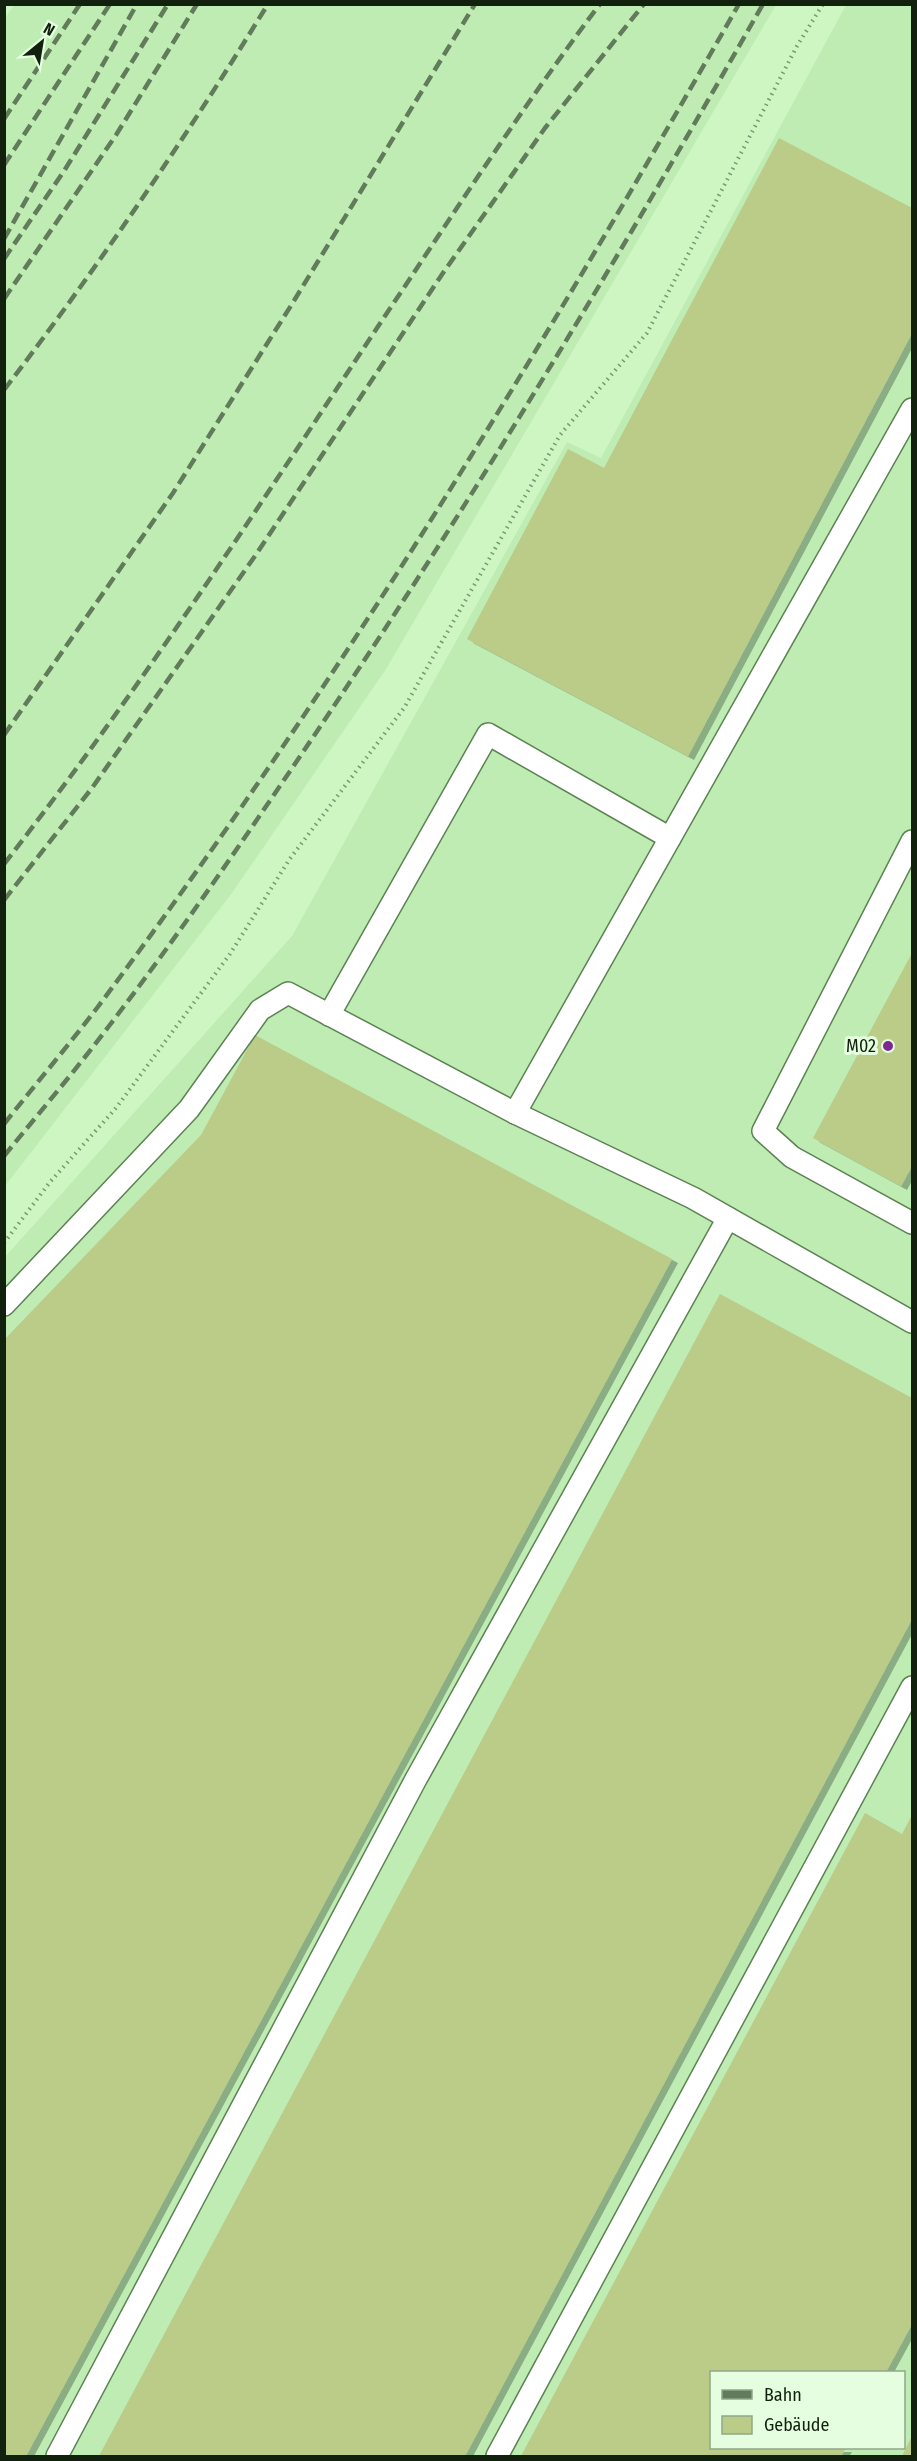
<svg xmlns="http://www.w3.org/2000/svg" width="917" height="2461" font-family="'Fira Sans Condensed',sans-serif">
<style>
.built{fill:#beecb3;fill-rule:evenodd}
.building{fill:#bbcb88;filter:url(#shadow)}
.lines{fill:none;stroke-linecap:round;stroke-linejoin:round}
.lane-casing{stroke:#5d8254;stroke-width:24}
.path{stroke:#7a9873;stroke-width:4;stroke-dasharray:1.5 4.5;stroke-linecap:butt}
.lane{stroke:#fff;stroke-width:21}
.rail{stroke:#617b5b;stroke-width:4.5;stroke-dasharray:12 6;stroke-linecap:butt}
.poi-dot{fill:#802694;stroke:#e5fedf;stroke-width:2}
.labels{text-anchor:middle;stroke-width:6;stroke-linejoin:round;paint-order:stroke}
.poi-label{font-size:18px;fill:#12210e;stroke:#e5fedf;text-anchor:end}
</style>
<defs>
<filter id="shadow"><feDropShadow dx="6" dy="4" stdDeviation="0" flood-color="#0004"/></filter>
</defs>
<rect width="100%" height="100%" fill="#cdf6c3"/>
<g class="built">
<path d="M 14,5 L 776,5 L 386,669 L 232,893 L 5,1186 L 4,20 Z"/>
<path d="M 846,5 L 912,5 L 912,2456 L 5,2456 L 5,1257 L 292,936 L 567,442 L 601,458 ZM 712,2372 L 904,2372 L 904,2448 L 712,2448 Z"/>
</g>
<g class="building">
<path d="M 779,138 L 912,208 L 912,333 L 688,756 L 467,639 L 568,449 L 604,468 Z"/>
<path d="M 912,953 L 912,1166 L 901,1186 L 813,1138 Z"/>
<path d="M 255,1035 L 672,1259 L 26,2456 L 4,2456 L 4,1340 L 201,1135 Z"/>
<path d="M 720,1294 L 912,1398 L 912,1619 L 465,2456 L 99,2456 Z"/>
<path d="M 865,1813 L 902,1834 L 912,1815 L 912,2324 L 886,2372 L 712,2372 L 712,2448 L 846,2448 L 841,2456 L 521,2456 Z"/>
<path d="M 912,2436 L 912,2456 L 902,2456 Z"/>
</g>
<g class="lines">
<g class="lane-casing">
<g id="lane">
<path d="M 912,841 L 763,1131 L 792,1157 L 912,1223"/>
<path d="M 329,1015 L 488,734 L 670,838"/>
<path d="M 515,1113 L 912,409"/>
<path d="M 4,1305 L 189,1109 L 260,1010 L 288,993 L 515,1113 L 693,1198 L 912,1322"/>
<path d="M 57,2456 L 416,1779 L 728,1218"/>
<path d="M 497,2456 L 912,1687"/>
</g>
</g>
<path class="path" d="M 4,1243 L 50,1182 L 116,1108 L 230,954 L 289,860 L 404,708 L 560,435 L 647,333 L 797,46 L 823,4"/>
<use href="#lane" class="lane"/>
<g class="rail">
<path d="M 4,119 L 80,4"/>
<path d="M 4,165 L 110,4"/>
<path d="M 4,239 L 137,4"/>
<path d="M 4,259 L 64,171 L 168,4"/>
<path d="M 4,299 L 116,135 L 197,4"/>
<path d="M 4,390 C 99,266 186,137 268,4"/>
<path d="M 4,735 L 173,493 L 292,304 L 475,4"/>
<path d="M 4,864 C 143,686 266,495 391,307 C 459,205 526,102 600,4"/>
<path d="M 4,900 L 92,788 L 255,556 L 443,273 L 545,128 L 644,4"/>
<path d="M 4,1124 C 35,1085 67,1047 97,1008 C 335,690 542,349 739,4"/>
<path d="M 4,1156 C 39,1113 75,1071 109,1026 C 178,936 242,842 305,749 C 469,507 619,258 763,4"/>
</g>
</g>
<circle class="poi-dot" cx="888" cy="1046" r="6"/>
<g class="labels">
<g class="poi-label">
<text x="876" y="1052">M02</text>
</g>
</g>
<rect width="917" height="2461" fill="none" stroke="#12210e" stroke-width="12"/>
<rect x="710" y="2371" width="195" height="78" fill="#e5fedf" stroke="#91a68b" stroke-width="1.5"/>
<rect x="722" y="2390" width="30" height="9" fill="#617b5b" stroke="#91a68b" stroke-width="1.5"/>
<text x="764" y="2401" font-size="18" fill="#12210e">Bahn</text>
<rect x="722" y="2416" width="30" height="18" fill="#bbcb88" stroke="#91a68b" stroke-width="1.5"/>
<text x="764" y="2431" font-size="18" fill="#12210e">Gebäude</text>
<g transform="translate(42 42) rotate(30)" stroke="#e5fedf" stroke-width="4.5" paint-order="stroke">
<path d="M0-4.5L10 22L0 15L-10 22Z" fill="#12210e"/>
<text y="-9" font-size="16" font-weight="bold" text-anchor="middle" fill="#12210e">N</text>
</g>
</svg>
